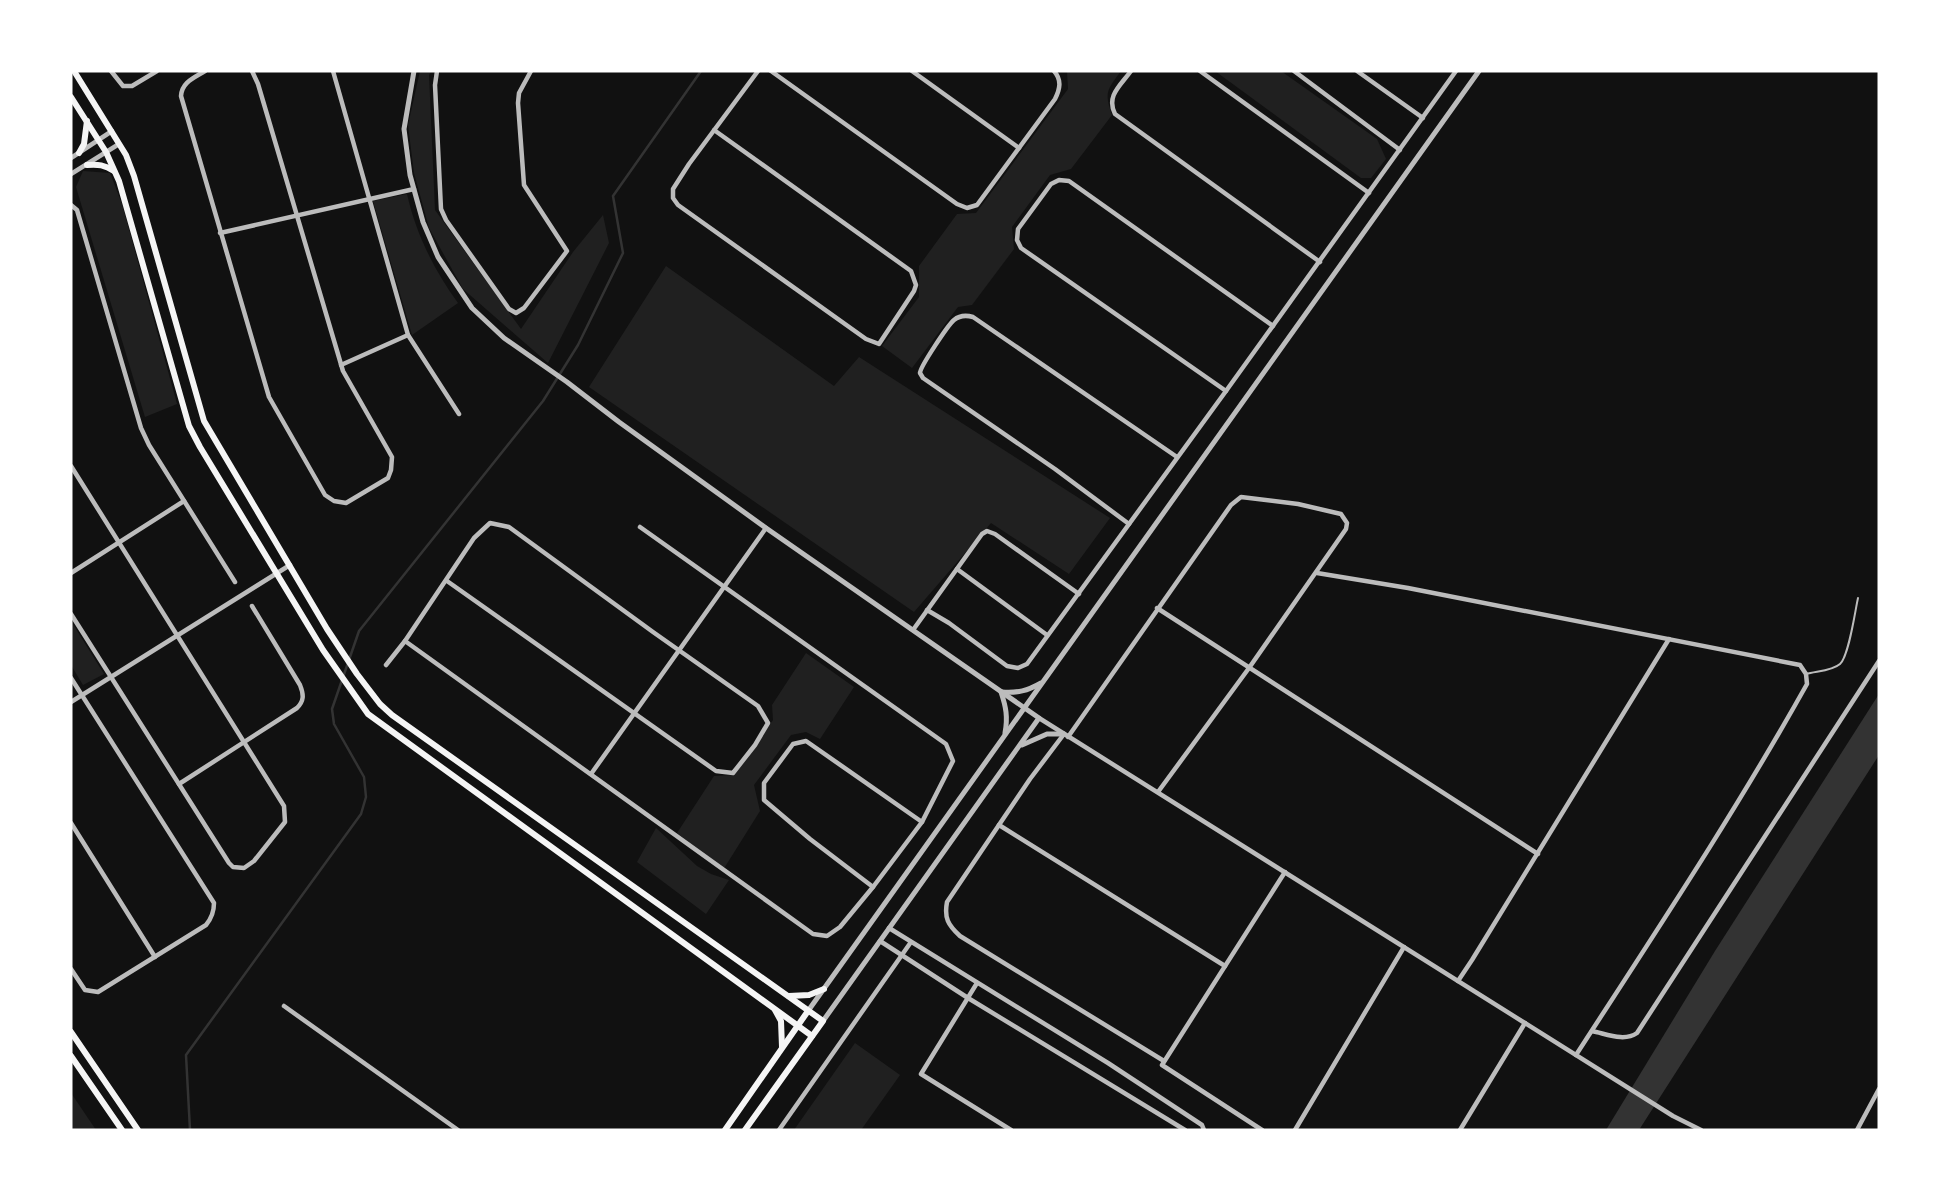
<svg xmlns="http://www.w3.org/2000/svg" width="1950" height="1201" font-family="Merriweather,serif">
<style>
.green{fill:#202020}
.water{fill:#333}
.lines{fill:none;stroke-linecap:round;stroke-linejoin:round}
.stream{stroke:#333;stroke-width:2.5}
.service{stroke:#bcbcbc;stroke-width:2}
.minor{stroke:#bcbcbc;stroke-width:4.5}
.tertiary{stroke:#bcbcbc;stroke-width:5}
.secondary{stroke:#f5f5f5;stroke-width:6}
</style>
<rect width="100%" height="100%" fill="#111"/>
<g class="green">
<path d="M 420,71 L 431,71 L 429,75 L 435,210 L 521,329 L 573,252 L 603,215 L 609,243 L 548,363 L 463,289 L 429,228 L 414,173 L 408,125 Z"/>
<path d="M 1067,71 L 1121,71 C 1107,90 1104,92 1112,115 L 1071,169 L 1050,175 L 1012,227 L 1014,249 L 972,305 L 958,307 L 912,368 L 882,346 L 919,297 L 919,266 L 957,214 L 976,213 L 1068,89 Z"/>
<path d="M 1215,71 L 1281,71 L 1377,139 L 1386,159 L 1371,178 L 1361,178 Z"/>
<path d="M 83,171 L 110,173 L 122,204 L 177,404 L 145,417 L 76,187 Z"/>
<path d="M 407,194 C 416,234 434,270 458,303 L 412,335 L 373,201 Z"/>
<path d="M 666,266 L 834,386 L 859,357 L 1110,518 L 1069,574 L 991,523 L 914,612 L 589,387 Z"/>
<path d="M 71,621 L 104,674 L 83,685 L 71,665 Z"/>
<path d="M 806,653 L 854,687 L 820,739 L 806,732 L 791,735 L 754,785 L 760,811 L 723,870 L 677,833 L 714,776 L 733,775 L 773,720 L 772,705 Z"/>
<path d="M 656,828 L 697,866 L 711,874 L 729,880 L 706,914 L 637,862 Z"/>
<path d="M 855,1043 L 900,1075 L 861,1130 L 794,1130 Z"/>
<path d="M 71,1093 L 96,1130 L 71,1130 Z"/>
</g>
<path class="water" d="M 1879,694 L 1879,755 L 1639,1130 L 1606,1130 L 1715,951 Z"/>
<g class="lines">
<path class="stream" d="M 190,1130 L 186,1055 L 361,814 L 366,797 L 364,777 L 334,724 L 332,709 L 359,631 L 543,401 L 578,345 L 623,253 L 613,196 L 701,71"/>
<path class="service" d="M 1806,674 C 1817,671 1832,671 1840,664 C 1849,656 1855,611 1858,598"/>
<g class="minor">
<path d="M 111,71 L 123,86 L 132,86 L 157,71"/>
<path d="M 205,71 C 194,78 182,82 181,96 L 269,397 L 325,495 L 334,501 L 346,503 L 388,478 L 391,470 L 392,457 L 343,371 L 258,84 L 252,71"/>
<path d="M 333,71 L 408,335 L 459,414"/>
<path d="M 437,71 L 435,85 L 441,209 L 446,220 L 509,309 L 516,313 L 524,308 L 567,251 L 524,185 L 518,103 L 519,93 L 531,71"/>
<path d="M 771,71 L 957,204 L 967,208 L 977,205 L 1055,99 C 1060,89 1062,80 1054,71"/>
<path d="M 912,71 L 1019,148"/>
<path d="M 1131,71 C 1120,86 1106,96 1115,114 L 1320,262"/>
<path d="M 1200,71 L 1369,193"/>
<path d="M 1294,71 L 1400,150"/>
<path d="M 1357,71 L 1423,118"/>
<path d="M 714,130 L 911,271 L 916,285 L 914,291 L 879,344 L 866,339 L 678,205 L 673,198 L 673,189 L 689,164 L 758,71"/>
<path d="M 71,158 L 112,131"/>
<path d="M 71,174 L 119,144"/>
<path d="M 71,205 L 77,210 L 141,428 L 149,445 L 235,582"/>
<path d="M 220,233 L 414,189"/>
<path d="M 341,365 L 408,335"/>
<path d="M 1226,391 L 1021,248 L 1017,240 L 1018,229 L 1051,184 L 1059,180 L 1069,181 L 1273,326"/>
<path d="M 71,466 L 284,806 L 285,822 L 254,861 L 244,868 L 233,867 L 229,863 L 71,614"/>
<path d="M 1129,524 L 1055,469 L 923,378 L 920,373 C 920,367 948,325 954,320 C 960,315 966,315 973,317 L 1177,457"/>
<path d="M 957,569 L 1047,635"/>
<path d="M 71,573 L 184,501"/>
<path d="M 1317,573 L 1408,588 L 1800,665 L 1806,674 L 1807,684 C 1736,811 1655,933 1576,1055"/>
<path d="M 1157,608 L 1538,854"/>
<path d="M 927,610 L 949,623 L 1007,666 L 1018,668 L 1027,664 L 1226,391 L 1456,71"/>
<path d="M 913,630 L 982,534 L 987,531 L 995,534 L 1079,594"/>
<path d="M 405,641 L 813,934 L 827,936 L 840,927 L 873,887 L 922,822 L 953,761 L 946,744 L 640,527"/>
<path d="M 386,665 L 405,641 L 474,538 L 490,523 L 509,527 L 653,632 L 758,706 L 768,723 L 755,745 L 733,773 L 716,771 L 447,581"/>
<path d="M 71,678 L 214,903 C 214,912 211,919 206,925 L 98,992 L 85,990 L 71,969"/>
<path d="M 71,702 L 290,565"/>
<path d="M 1039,718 L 1673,1116 L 1701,1130"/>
<path d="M 1064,734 L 1030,779 L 947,902 C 944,918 948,925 960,936 L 1164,1061"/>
<path d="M 1068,737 L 1231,505 L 1241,497 L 1298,504 L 1341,514 L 1347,523 L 1346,529 L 1249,668 L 1158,792"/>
<path d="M 591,774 L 766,528"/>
<path d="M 179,784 L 297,708 C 304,701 304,695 300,685 L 252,606"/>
<path d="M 71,823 L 155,957"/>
<path d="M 999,825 L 1225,966"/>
<path d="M 873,887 L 810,839 L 764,800 L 764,783 L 793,744 L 806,741 L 922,822"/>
<path d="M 889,928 L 1108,1063 L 1202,1125 L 1204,1130"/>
<path d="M 880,941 L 968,998 L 1185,1130"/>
<path d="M 1458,981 L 1472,960 L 1669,639"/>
<path d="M 977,983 L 921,1074 L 1011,1130"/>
<path d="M 284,1006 L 458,1130"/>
<path d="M 1592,1031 C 1607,1034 1624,1042 1637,1033 L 1879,661"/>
<path d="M 779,1130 L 911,942"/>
<path d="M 1262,1130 L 1162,1065 L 1285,872"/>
<path d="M 1295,1130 L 1404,947"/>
<path d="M 1460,1130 L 1525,1023"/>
<path d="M 1857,1130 L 1879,1089"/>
</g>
<g class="tertiary">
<path d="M 414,71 L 404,129 L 410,175 L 423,222 L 438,257 L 472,308 L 504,338 L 567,382 L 619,422 L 766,528 L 1039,718 L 823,1021"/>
<path d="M 1001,692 C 1006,707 1008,717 1005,733"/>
<path d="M 1002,692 C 1018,693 1027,691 1041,683"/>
<path d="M 1022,745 L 1047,734 L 1064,734"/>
<path d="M 808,1011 L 1479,71"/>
</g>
<g class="secondary">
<path d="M 74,71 L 126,155 L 134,176 L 204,421 L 327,629 L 357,674 L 380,704 L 392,715 L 823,1021 L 745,1130"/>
<path d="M 71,97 L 106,152 L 119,181 L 189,426 L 200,447 L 323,650 L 368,714 L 812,1036"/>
<path d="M 79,153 L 84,144 L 87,121"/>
<path d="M 87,165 C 98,164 105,165 114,171"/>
<path d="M 789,996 L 809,995 L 824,989"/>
<path d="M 775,1010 L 781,1021 L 782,1047"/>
<path d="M 71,1032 L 138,1130"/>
<path d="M 71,1056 L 122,1130"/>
<path d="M 725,1130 L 808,1011"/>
</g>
</g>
<rect width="1950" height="1201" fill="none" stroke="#ffffff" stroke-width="145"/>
</svg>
